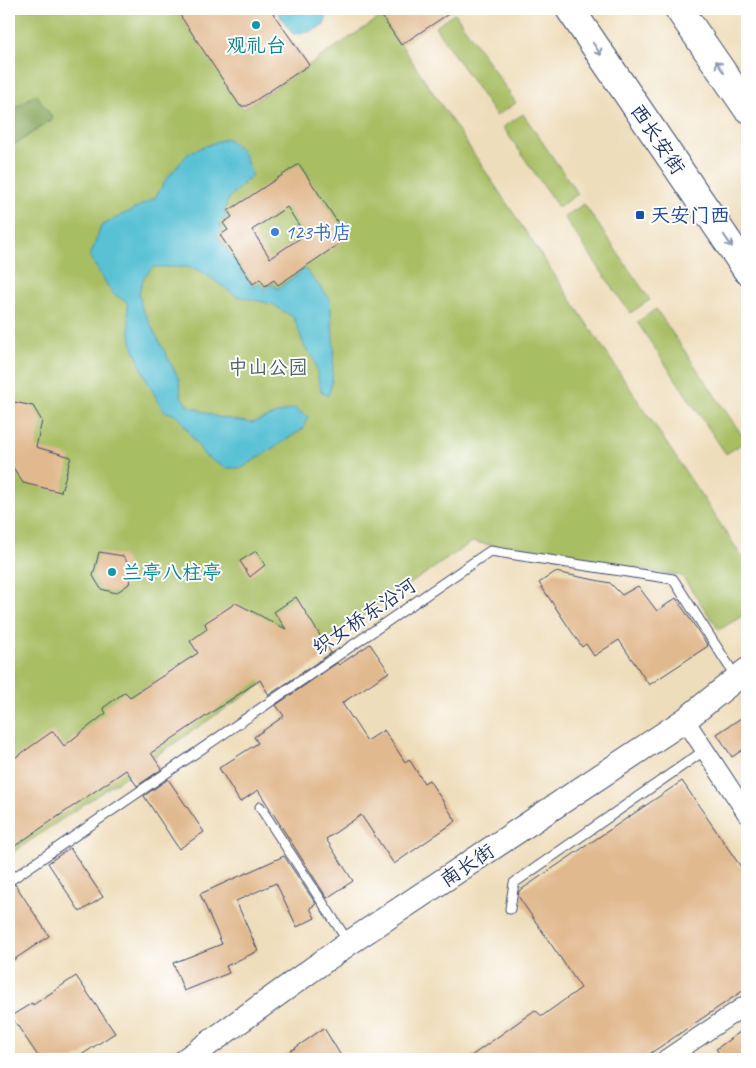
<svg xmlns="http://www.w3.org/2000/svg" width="756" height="1068" font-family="Caveat,'LXGW WenKai TC',sans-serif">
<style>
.green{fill:#a8be63;stroke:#627660}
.forest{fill:#86a559;stroke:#506a5c}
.water{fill:#58c1d4;stroke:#3a7899}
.building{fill:#e1b98f;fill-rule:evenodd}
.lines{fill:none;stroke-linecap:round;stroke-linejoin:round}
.lane-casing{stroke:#3b496c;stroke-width:11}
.street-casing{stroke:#3b496c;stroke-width:20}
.secondary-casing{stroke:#3b496c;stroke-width:26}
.highway-casing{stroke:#3b496c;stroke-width:30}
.lane{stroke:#fff;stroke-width:9}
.street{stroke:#fff;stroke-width:18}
.secondary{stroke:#fff;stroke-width:24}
.highway{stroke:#fff;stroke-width:28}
.oneway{stroke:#8d97ae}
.culture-dot{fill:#0f9aa8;stroke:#fff;stroke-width:2}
.transit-dot{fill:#1a4fb4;stroke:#fff;stroke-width:2}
.shop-dot{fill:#3f7fe0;stroke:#fff;stroke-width:2}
.labels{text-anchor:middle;stroke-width:4;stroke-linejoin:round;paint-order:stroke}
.culture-label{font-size:20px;fill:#0d838f;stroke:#fff}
.street-label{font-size:20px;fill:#1b2f5e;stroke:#fff}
.transit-label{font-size:20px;fill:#164399;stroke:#fff;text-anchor:start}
.shop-label{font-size:20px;fill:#366cbe;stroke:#fff;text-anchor:start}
.park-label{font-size:20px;fill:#4c6160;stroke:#fff}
</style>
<rect width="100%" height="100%" fill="#fff"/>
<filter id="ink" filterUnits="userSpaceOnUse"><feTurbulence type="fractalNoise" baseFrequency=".02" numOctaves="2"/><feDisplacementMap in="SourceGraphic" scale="10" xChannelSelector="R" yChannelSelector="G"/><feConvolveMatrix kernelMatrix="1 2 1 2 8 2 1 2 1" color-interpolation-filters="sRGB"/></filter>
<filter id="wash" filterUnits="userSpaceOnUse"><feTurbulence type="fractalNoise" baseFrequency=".0096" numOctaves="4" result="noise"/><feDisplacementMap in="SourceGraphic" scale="20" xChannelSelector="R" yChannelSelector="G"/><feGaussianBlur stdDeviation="1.12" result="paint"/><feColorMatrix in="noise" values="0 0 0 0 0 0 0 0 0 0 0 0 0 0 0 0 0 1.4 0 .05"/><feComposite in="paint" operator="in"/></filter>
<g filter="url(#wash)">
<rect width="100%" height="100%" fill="#eeddba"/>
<g class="green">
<path d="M 9,9 L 176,9 L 243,109 L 382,16 L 747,564 L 747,613 L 719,630 L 682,576 L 472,542 L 9,855 Z"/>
<path d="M 455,13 L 516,103 L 496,116 L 435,27 Z"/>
<path d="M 523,114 L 578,194 L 558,207 L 503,127 Z"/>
<path d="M 584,204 L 650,300 L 630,313 L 564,217 Z"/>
<path d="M 656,309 L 746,441 L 726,454 L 637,322 Z"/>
</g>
<path class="forest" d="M 36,94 L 53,119 L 11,147 L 9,143 L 9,112 Z"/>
<g class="water">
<path d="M 275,9 L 329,9 L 324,25 L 309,32 L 293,34 Z"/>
<path d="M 227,138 L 243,152 L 252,175 L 229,198 L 224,211 L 227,216 L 219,223 L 223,230 L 217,235 L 253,287 L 259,283 L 264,289 L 273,284 L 277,289 L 305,269 L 330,299 L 334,348 L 332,382 L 328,396 L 321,391 L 314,359 L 305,348 L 294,318 L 272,304 L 236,296 L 203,272 L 187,267 L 153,267 L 144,277 L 139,293 L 142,308 L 179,379 L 181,396 L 187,405 L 217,417 L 252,423 L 294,408 L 308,417 L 303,429 L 242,468 L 225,468 L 205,456 L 178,416 L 164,411 L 147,381 L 131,342 L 127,302 L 112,293 L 90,257 L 101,226 L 155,198 L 167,178 L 190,152 Z"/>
</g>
<g id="blocks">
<g class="building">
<path d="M 176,9 L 270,9 L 309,65 L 247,106 L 240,106 Z"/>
<path d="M 377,9 L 456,9 L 401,45 Z"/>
<path d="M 299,164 L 348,238 L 278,285 L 274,280 L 265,286 L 260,279 L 253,284 L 220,235 L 228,230 L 223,223 L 232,217 L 228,211 ZM 287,207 L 305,235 L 270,258 L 252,230 Z"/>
<path d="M 9,401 L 33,406 L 42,421 L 36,447 L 71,457 L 61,492 L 23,483 L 9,461 Z"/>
<path d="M 256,551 L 265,565 L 250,577 L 240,561 Z"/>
<path d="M 99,552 L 123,556 L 132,569 L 129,584 L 116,593 L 101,589 L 93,576 Z"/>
<path d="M 555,572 L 610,583 L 622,595 L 638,586 L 657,611 L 676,598 L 708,646 L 649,685 L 619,640 L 594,656 L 586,644 L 582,647 L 539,583 Z"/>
<path d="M 296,597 L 331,653 L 269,695 L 260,680 L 151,753 L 162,769 L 137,786 L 126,770 L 9,850 L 9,762 L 53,731 L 64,746 L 106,713 L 103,708 L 125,692 L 130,697 L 198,653 L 190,641 L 207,629 L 205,623 L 236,603 L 286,629 L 274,612 Z"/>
<path d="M 370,644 L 389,672 L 342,703 L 367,741 L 384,730 L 405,762 L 409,759 L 424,783 L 429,780 L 456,821 L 394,864 L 361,815 L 326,839 L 353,881 L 327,898 L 258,790 L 240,802 L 219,768 L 258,743 L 254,737 L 284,716 L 276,705 L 337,663 L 339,665 Z"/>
<path d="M 747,714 L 747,747 L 732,757 L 717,734 Z"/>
<path d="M 168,779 L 204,832 L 179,849 L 144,796 Z"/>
<path d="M 682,781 L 747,876 L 747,988 L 642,1059 L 467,1059 L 535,1010 L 542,1016 L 581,988 L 518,896 L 519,891 Z"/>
<path d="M 70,848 L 103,897 L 80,912 L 48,863 Z"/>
<path d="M 284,856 L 316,904 L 310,908 L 315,918 L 297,927 L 276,883 L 236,901 L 258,951 L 226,966 L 229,973 L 184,991 L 173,963 L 222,944 L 200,894 Z"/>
<path d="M 15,884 L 49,936 L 9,963 L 9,887 Z"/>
<path d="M 76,976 L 115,1033 L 75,1059 L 40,1059 L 11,1016 L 32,1003 L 33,1005 Z"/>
<path d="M 747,1027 L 747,1059 L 723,1059 L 716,1049 Z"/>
<path d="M 324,1028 L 343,1059 L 279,1059 Z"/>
</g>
</g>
</g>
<g filter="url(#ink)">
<use href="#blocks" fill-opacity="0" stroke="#3b496c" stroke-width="1"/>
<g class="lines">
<g class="lane-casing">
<g id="lane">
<path d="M 260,807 L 349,943"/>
<path d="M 9,881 L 490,551 L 673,579 L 736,677"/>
<path d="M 510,909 L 514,883 L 705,750"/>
</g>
</g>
<g class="street-casing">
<g id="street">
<path d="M 685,720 L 747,814"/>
<path d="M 666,1059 L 747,1004"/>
</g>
</g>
<g class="secondary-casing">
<path id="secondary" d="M 187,1059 L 349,943 L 685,720 L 747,670"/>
</g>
<g class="highway-casing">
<g id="highway">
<path d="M 570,9 L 747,270"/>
<path d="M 679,9 L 747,108"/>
</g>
</g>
<use href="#lane" class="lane"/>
<use href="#street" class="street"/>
<use href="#secondary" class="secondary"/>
<use href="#highway" class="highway"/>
</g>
<defs><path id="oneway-shaft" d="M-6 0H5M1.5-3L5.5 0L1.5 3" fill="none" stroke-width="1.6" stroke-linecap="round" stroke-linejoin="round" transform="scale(1.25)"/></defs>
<g class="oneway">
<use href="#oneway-shaft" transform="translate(597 49) rotate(56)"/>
<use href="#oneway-shaft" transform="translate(720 67) rotate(-124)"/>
<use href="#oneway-shaft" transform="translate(728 241) rotate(56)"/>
</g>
</g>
<g class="culture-dot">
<circle cx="256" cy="25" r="5"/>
<circle cx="112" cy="572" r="5"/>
</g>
<rect class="transit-dot" x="635" y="210" width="10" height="10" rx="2.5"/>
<circle class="shop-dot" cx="275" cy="232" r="5"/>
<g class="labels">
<g class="culture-label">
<text x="256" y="52">观礼台</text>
<text x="122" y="579" text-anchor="start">兰亭八柱亭</text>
</g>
<g class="street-label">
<text transform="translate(658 139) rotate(56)" y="7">西长安街</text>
<text transform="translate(364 616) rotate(-34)" y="7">织女桥东沿河</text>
<text transform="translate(467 865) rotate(-34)" y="7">南长街</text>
</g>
<g class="transit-label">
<text x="650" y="222">天安门西</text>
</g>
<g class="shop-label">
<text x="285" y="239">123书店</text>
</g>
<g class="park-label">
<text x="268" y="374">中山公园</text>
</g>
</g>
<rect width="756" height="1068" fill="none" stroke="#fff" stroke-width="30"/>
</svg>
